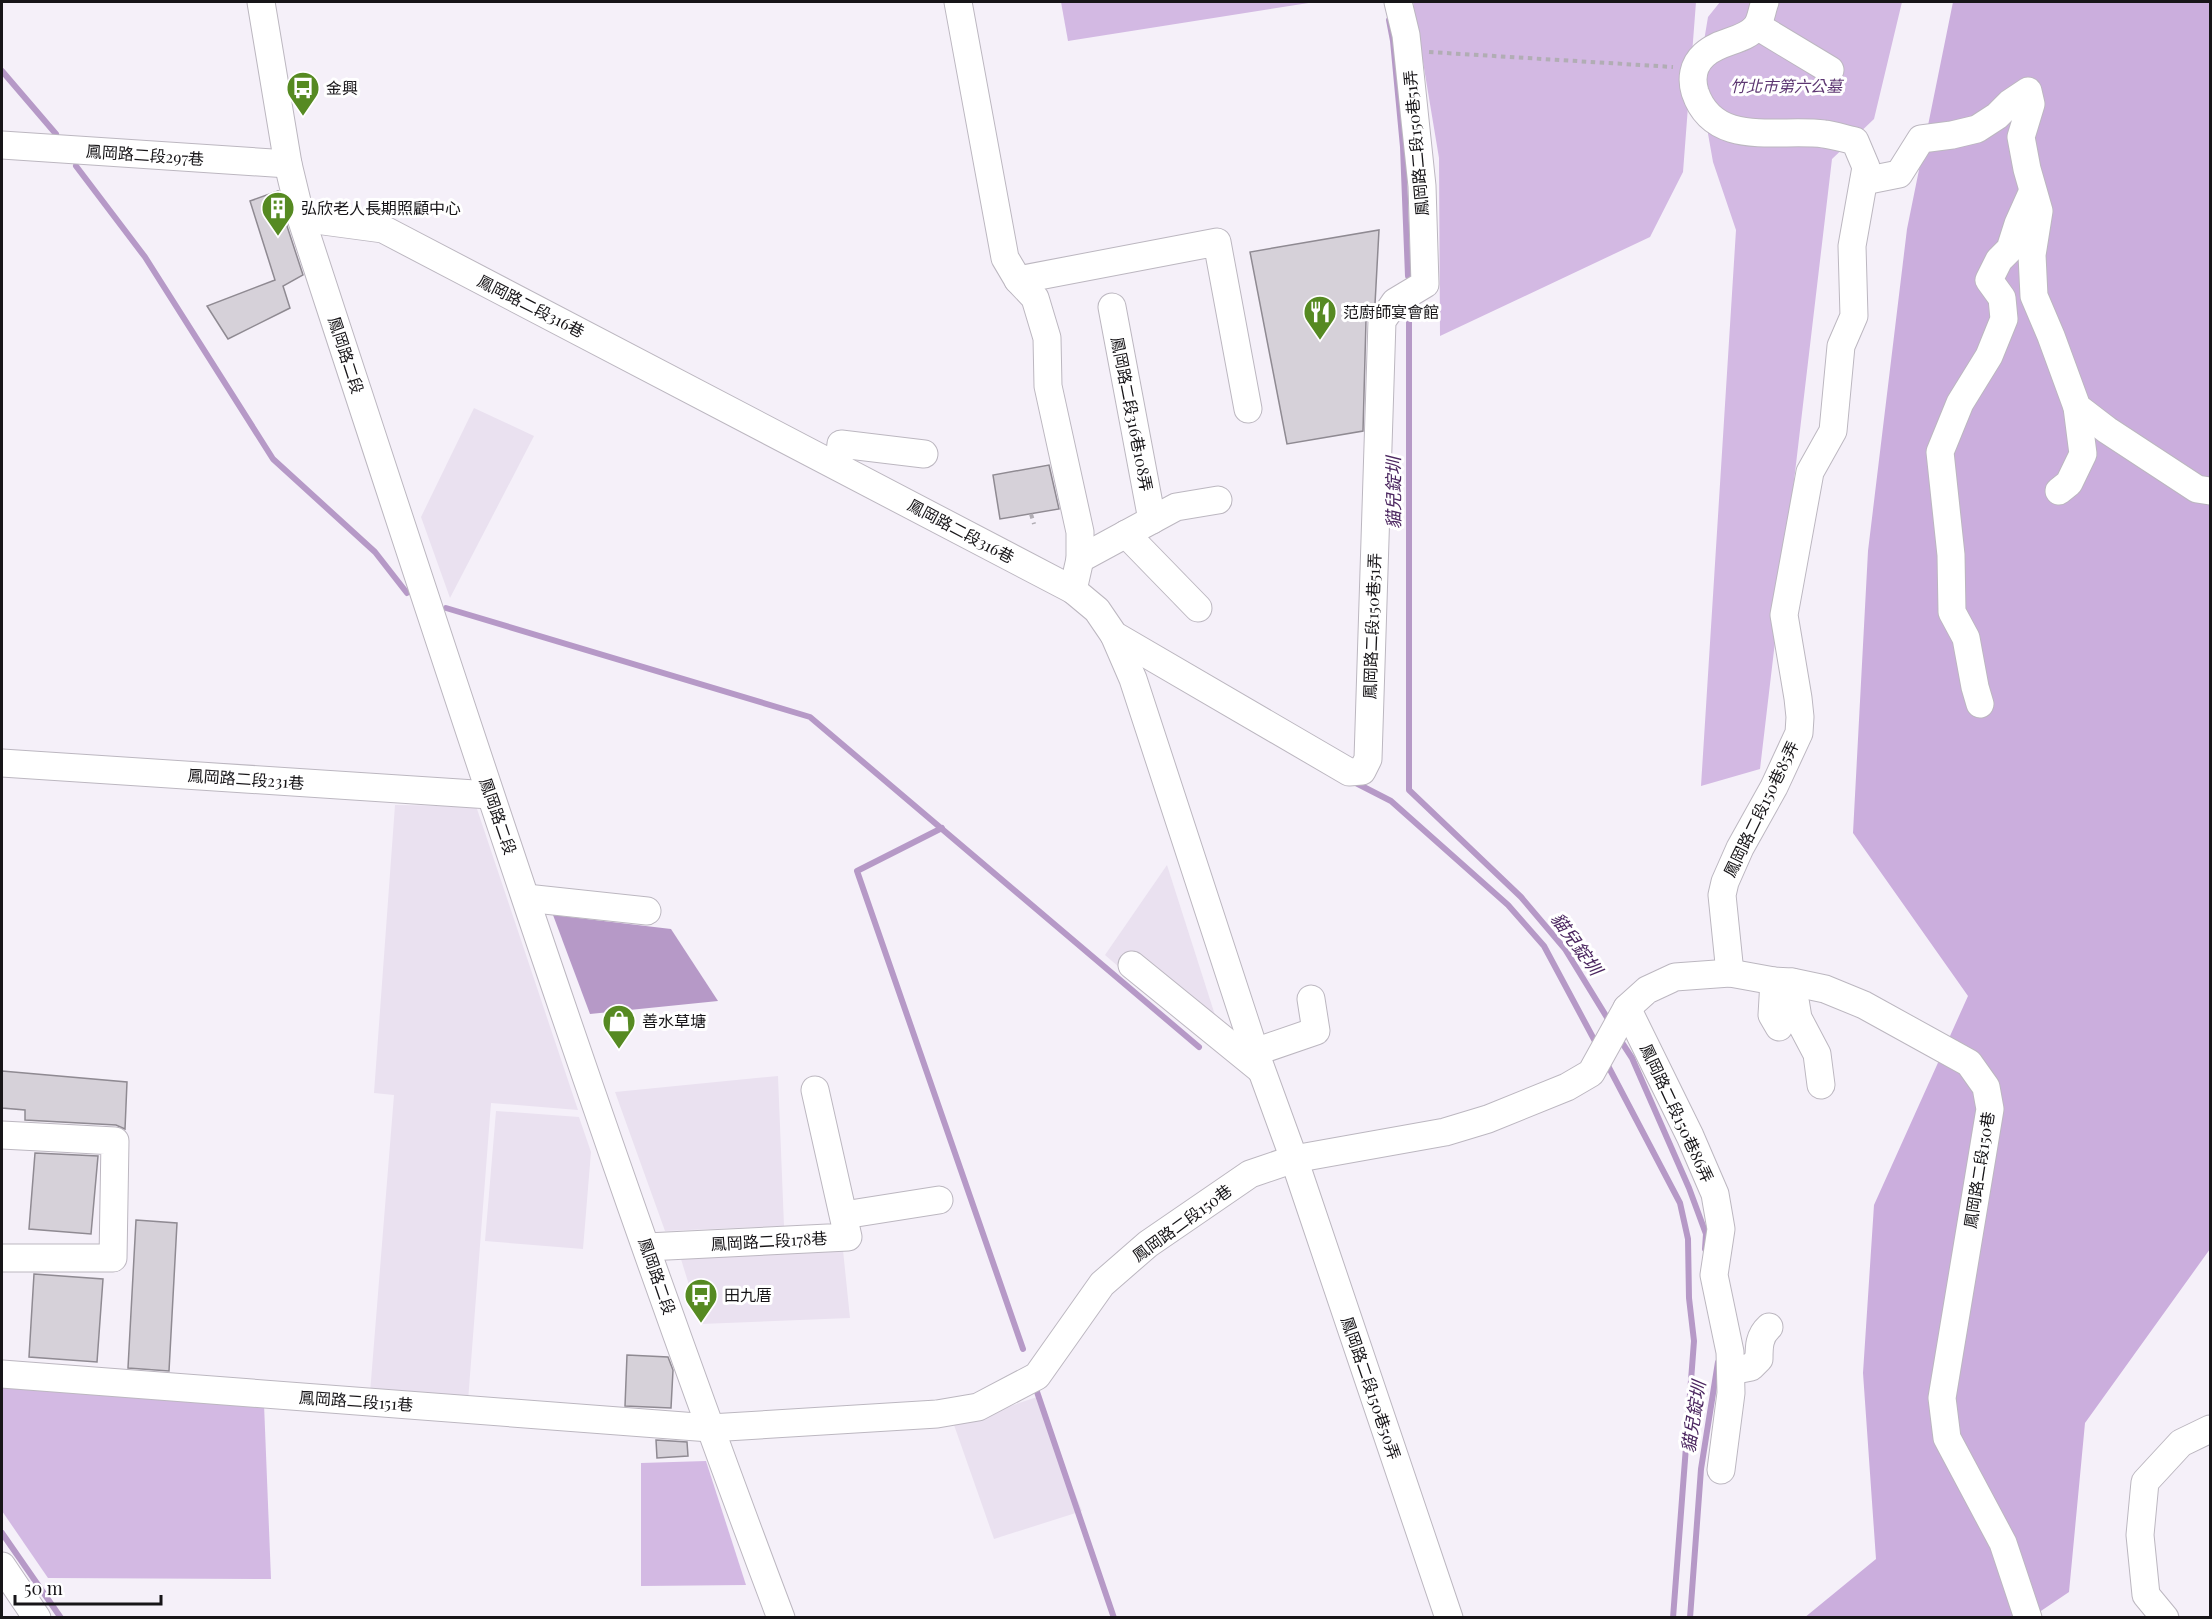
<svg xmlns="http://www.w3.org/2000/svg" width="2212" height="1619" font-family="'Playfair Display','Noto Sans TC',serif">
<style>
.built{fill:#eae1f0}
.green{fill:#d3b9e3}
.forest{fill:#cbaedd}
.water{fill:#b699c7}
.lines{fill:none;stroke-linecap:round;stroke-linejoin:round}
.stream{stroke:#b699c7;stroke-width:6}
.building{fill:#d6d1d9;stroke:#8f8a92;stroke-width:1.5}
.minor-casing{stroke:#bcb7c0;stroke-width:29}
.path{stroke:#b1adb4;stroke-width:4;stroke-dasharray:4.5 4.5;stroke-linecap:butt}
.minor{stroke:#fff;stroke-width:27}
.labels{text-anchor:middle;stroke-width:6;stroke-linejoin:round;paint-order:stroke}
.park-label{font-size:16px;font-style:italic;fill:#5d3772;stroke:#fff}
.poi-label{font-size:16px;fill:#171518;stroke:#fff;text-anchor:start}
.street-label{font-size:16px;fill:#171518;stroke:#fff}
.water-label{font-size:18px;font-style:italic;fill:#4c2760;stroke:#fff}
</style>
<rect width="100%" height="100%" fill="#f5f0f9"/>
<g class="built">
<path d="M 474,408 L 534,436 L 450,598 L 421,517 Z"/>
<path d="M 395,805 L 476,806 L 578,1110 L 491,1103 L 468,1401 L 370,1393 L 394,1095 L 374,1093 Z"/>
<path d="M 1167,865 L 1230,1062 L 1105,955 Z"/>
<path d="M 778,1076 L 784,1226 L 665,1231 L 615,1092 Z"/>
<path d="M 496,1111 L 579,1117 L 591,1152 L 583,1249 L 485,1241 Z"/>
<path d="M 843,1250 L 850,1318 L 701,1324 L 680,1256 Z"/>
<path d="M 1037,1397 L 1082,1511 L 994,1539 L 954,1425 Z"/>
</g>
<g class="green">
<path d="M 1061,2 L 1315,2 L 1068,41 Z"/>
<path d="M 1413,2 L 1696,2 L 1683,172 L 1650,237 L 1440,336 L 1439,158 Z"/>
<path d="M 1720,2 L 1902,2 L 1874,119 L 1832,159 L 1760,769 L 1701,786 L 1736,230 L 1713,162 L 1698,77 L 1708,17 Z"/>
<path d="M 2,1384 L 264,1404 L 271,1579 L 48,1578 L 2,1511 Z"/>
<path d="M 706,1461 L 746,1585 L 641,1586 L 641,1463 Z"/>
</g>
<path class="forest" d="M 1953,2 L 2210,2 L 2210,1249 L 2085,1423 L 2069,1592 L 2032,1617 L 1804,1618 L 1876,1559 L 1863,1373 L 1874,1205 L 1968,996 L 1853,833 L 1868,551 L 1907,229 Z"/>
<path class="water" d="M 553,915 L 671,929 L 718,1001 L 590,1014 Z"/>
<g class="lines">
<g class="stream">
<path d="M 1389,20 L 1393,41 L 1403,147 L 1408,276"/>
<path d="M 2,71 L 56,134"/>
<path d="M 76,166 L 145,257 L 273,459 L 375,552 L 407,593"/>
<path d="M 1409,312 L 1409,790 L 1521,897 L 1565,949 L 1611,1024"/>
<path d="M 446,608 L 810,717 L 1199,1047"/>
<path d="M 1352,781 L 1391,801 L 1508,905 L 1544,946 L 1597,1045"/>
<path d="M 942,828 L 857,871 L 1023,1349"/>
<path d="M 1619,1038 L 1632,1058 L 1689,1188 L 1706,1234 L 1705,1249"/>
<path d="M 1606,1062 L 1680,1203 L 1688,1239 L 1689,1298 L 1694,1341 L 1673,1618"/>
<path d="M 1035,1386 L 1114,1618"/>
<path d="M 2,1533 L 61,1618"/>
<path d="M 1690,1618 L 1701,1469 L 1718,1362"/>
</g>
</g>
<g class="building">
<path d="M 278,191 L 286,223 L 303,275 L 283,286 L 290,308 L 228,339 L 207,306 L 275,280 L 250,201 Z"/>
<path d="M 1379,230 L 1375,304 L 1366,320 L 1363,431 L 1287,444 L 1250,252 Z"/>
<path d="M 1049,465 L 1059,509 L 1000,519 L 993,475 Z"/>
<path d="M 2,1071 L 127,1082 L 125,1129 L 116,1125 L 25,1120 L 25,1110 L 2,1108 Z"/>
<path d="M 35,1153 L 98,1156 L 91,1234 L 29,1229 Z"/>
<path d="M 136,1220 L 177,1223 L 169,1371 L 128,1368 Z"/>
<path d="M 34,1274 L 103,1279 L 97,1362 L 29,1357 Z"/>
<path d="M 627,1355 L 668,1357 L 673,1370 L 671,1408 L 625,1406 Z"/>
<path d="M 656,1440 L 687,1442 L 688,1456 L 657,1458 Z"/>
</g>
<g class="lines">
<g class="minor-casing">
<g id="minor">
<path d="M 261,2 L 288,164 L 301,218 C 454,686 606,1156 781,1618"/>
<path d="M 958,2 L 1005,258 L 1018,280 L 1035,298 L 1047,338 L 1048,386 L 1080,532 L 1080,559 L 1073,590"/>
<path d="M 1757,26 L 1830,70"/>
<path d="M 2,145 L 288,164"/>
<path d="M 1864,181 L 1899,174 L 1921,139 L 1952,135 L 1977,129 L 1997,116 L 2010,103 L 2028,91 L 2031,104 L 2021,137 L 2027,169 L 2039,211 L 2032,255 L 2034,296 L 2051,336 L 2077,407 L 2107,430 L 2197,489 L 2210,491"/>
<path d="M 301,218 L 383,229 L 1073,590 L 1097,610 L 1114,635 L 1349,772 L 1362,771 L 1368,759 L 1382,321 L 1395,302 L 1425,284 L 1422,186 L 1406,35 L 1398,2"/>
<path d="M 1018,280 L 1217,242 L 1248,409"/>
<path d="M 1112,307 L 1152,520"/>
<path d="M 838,466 L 841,444 L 924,454"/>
<path d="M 2059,491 L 2069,483 L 2083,454 L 2077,407"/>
<path d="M 1126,534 L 1198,608"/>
<path d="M 1080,559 L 1176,507 L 1218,500"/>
<path d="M 1114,635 L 1133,679 L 1255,1052 L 1294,1159 L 1449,1618"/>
<path d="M 1980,704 L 1975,687 L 1966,638 L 1952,612 L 1951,555 L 1940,452 L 1960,403 L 1989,356 L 2004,319 L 2002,298 L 1989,280 L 1999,260 L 2010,249 L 2018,224 L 2031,195"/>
<path d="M 2,763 L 490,795"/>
<path d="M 526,898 L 647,911"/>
<path d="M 1132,965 L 1261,1070"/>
<path d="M 1730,973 L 1722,895 L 1725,882 L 1740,848 L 1774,787 L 1799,733 L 1800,717 L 1798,698 L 1784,615 L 1810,472 L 1833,431 L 1841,346 L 1854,316 L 1852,246 L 1866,167 L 1855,141 C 1845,139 1834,135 1824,134 C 1779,128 1714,149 1695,92 C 1691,79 1693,65 1704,55 C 1720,40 1744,42 1756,27 C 1761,21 1762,9 1765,2"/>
<path d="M 1774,981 L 1772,1015 L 1779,1027"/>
<path d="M 1792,982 L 1798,1018 L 1817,1054 L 1821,1085"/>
<path d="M 1627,1008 L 1690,1136 L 1715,1194 L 1721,1229 L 1714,1275 L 1730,1352 L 1731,1393 L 1721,1470"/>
<path d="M 1255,1052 L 1316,1031 L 1311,999"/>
<path d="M 2,1135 L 115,1141 L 113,1258 L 2,1258"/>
<path d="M 844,1215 L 939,1200"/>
<path d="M 647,1247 L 848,1237 L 815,1090"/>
<path d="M 1731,1371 L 1751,1367 L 1759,1359 C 1759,1347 1759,1336 1769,1327"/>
<path d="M 2,1374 L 710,1428 L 937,1414 L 978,1407 L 1037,1376 L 1102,1284 L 1148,1244 L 1250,1174 L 1294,1159 L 1445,1132 L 1488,1119 L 1567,1087 L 1591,1073 L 1627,1008 L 1647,990 L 1675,977 L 1730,973 L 1774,981 L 1792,982 L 1825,989 L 1864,1005 L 1969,1063 L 1986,1087 L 1990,1109 L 1942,1398 L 1947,1438 L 2003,1543 L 2028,1618"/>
<path d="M 2,1566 L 37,1618"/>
<path d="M 2165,1618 L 2146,1595 L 2140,1535 L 2145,1482 L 2181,1443 L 2210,1429"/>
</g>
</g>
<g class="path">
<path d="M 1429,52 L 1673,67"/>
<path d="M 1031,514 L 1034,524"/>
</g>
<use href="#minor" class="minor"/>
</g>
<defs>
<g id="bus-pin" transform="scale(1.725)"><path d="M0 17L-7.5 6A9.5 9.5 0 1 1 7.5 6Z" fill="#568a22" stroke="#fff"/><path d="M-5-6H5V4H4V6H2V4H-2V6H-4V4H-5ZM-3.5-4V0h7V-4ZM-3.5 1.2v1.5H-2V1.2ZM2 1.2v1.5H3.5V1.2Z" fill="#fff"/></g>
<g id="building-pin" transform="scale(1.725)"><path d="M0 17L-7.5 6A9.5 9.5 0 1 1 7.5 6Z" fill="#568a22" stroke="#fff"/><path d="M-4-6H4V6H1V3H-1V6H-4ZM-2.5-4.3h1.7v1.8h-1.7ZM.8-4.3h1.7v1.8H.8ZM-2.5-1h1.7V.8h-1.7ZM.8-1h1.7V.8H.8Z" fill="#fff"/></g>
<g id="restaurant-pin" transform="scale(1.725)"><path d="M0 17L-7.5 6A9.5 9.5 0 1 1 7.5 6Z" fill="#568a22" stroke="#fff"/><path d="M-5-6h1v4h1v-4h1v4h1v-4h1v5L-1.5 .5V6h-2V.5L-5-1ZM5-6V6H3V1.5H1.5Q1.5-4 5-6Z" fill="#fff"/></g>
<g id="shop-pin" transform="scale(1.725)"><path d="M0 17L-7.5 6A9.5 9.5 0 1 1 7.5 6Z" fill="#568a22" stroke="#fff"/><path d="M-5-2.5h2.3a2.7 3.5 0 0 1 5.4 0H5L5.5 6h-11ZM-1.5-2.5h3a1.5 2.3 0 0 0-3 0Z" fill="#fff"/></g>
</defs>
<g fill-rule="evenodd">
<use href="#bus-pin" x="303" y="88"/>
<use href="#building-pin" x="278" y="208"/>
<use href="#restaurant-pin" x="1320" y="312"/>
<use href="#shop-pin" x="619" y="1021"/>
<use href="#bus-pin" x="701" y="1295"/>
</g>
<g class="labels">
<g class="park-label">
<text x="1786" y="92">竹北市第六公墓</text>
</g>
<g class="poi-label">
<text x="326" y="94">金興</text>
<text x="301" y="214">弘欣老人長期照顧中心</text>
<text x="1343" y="318">范廚師宴會館</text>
<text x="642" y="1027">善水草塘</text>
<text x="724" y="1301">田九厝</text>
</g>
<g class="street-label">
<text transform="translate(1416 143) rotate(-95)" y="6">鳳岡路二段150巷51弄</text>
<text transform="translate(145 155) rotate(4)" y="6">鳳岡路二段297巷</text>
<text transform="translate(531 306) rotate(27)" y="6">鳳岡路二段316巷</text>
<text transform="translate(346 355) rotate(72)" y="6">鳳岡路二段</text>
<text transform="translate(1132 414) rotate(79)" y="6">鳳岡路二段316巷108弄</text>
<text transform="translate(961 531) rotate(28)" y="6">鳳岡路二段316巷</text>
<text transform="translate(1372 626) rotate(-88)" y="6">鳳岡路二段150巷51弄</text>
<text transform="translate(246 779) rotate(4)" y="6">鳳岡路二段231巷</text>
<text transform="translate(1761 809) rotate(-64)" y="6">鳳岡路二段150巷85弄</text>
<text transform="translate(498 816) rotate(71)" y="6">鳳岡路二段</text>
<text transform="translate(1677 1113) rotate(65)" y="6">鳳岡路二段150巷86弄</text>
<text transform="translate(1979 1170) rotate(-81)" y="6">鳳岡路二段150巷</text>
<text transform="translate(1182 1223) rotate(-36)" y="6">鳳岡路二段150巷</text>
<text transform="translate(769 1241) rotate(-3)" y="6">鳳岡路二段178巷</text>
<text transform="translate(657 1276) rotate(71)" y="6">鳳岡路二段</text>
<text transform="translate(1371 1388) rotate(71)" y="6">鳳岡路二段150巷50弄</text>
<text transform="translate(356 1401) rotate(4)" y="6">鳳岡路二段151巷</text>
</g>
<g class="water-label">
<text transform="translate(1394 493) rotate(-90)" y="6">貓兒錠圳</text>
<text transform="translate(1576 944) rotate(54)" y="6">貓兒錠圳</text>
<text transform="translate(1694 1417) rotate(-81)" y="6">貓兒錠圳</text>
</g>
</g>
<rect width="2212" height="1619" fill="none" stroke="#171518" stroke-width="6"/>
<path d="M15 1595v9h146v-9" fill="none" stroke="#171518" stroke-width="3"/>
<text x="24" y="1595" font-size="18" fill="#171518" stroke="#ffffff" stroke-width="4.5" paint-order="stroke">50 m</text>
</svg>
